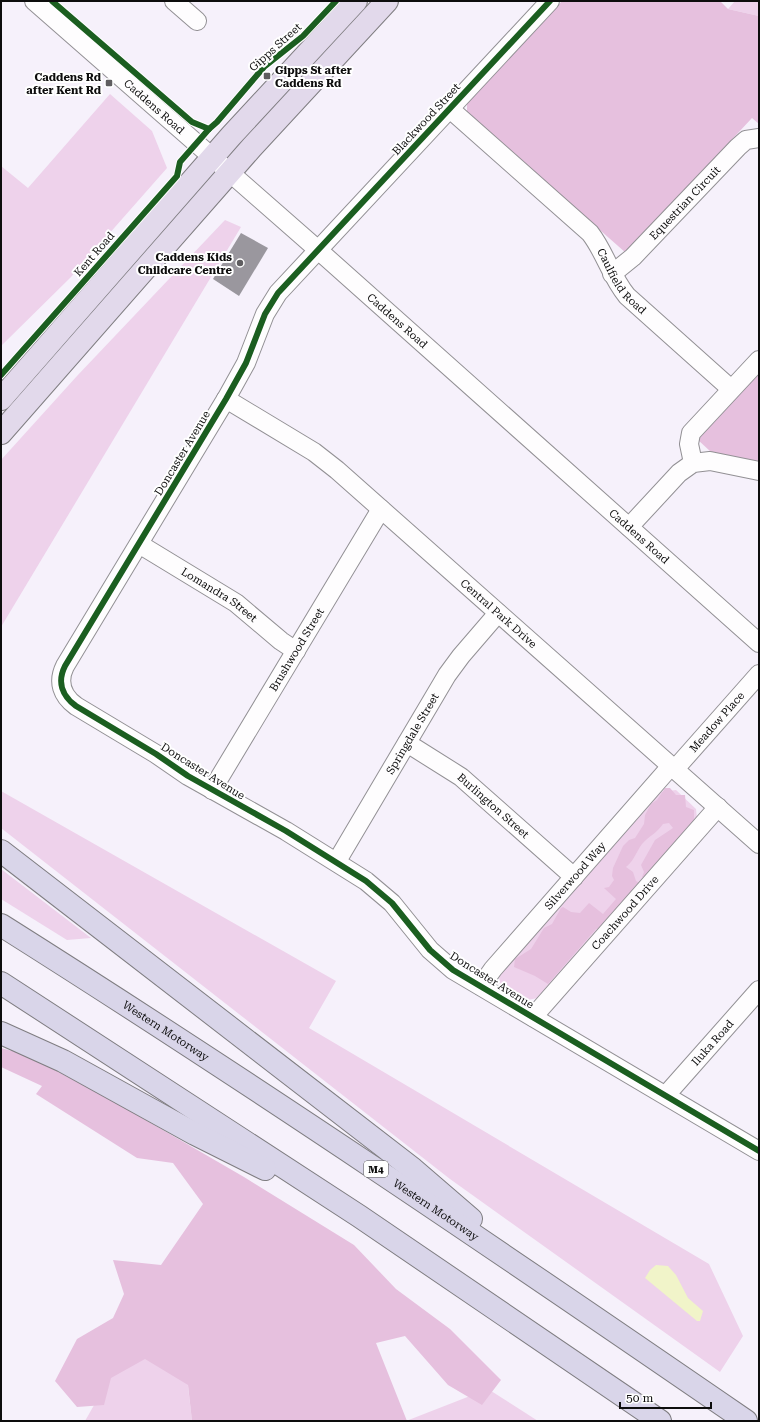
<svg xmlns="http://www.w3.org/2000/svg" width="760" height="1422" font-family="'Roboto Serif',serif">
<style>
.green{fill:#eed2eb}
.forest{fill:#e6c0de}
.water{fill:#f1f4c9}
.building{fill:#9a979e}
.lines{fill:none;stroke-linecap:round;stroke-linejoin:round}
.minor-casing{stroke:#929094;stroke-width:20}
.major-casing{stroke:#7f7d81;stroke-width:24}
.highway-casing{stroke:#7f7d81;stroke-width:24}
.minor{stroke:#fefdfe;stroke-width:18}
.major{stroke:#e2d9eb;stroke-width:22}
.highway{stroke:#d9d5e9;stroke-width:22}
.cycleway-casing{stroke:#fff;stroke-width:8}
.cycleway{stroke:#1b5e20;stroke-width:6}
.poi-dot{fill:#5f5d60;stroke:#fff;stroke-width:1.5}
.labels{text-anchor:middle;stroke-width:4;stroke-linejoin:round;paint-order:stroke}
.shield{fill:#fff;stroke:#565656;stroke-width:1}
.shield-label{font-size:10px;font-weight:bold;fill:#0d0d0d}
.street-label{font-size:11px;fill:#0d0d0d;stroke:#fff}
.poi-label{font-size:11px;font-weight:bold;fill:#0d0d0d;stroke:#fff;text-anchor:end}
</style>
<rect width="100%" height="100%" fill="#f6f1fb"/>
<g class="green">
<path d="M 735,1 L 759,1 L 759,16 L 728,9 Z"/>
<path d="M 110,94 L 152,131 L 167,168 L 71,277 L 1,346 L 1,166 L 28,188 Z"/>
<path d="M 225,220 L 241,227 L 1,627 L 1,460 L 77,376 Z"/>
<path d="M 676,790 L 696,809 L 697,819 L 538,998 L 527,1000 L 500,984 L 499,975 L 660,792 Z"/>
<path d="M 1,791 L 336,981 L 309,1028 L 709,1264 L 743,1336 L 720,1372 L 450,1179 L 1,828 Z"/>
<path d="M 1,869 L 91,938 L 67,940 L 1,899 Z"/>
<path d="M 181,1325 L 192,1421 L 85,1421 L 130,1342 Z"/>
<path d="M 488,1389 L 538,1421 L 406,1421 Z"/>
</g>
<g class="forest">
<path d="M 562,1 L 720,1 L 728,9 L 759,16 L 759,124 L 752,118 L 626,253 L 467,113 L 467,103 Z"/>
<path d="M 759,373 L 759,463 L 711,452 L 697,439 Z"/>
<path d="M 665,788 L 670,788 L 676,795 L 685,795 L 686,807 L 694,810 L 694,822 L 644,878 L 642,877 L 644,872 L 641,865 L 655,840 L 673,828 L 669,823 L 663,824 C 657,833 649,836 642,844 C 636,852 634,861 626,867 L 633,872 L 636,881 L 643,885 L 602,928 L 596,929 L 548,984 L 535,976 L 514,967 L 515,959 L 531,949 L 544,928 L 552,924 L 561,908 L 563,907 L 571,912 L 580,913 L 589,903 L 603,914 L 616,899 L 604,888 L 609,887 L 614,880 L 612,876 L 613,868 L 623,846 L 629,840 L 635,838 L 644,824 L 645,815 L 651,804 L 657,800 Z"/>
<path d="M 1,1048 L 27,1055 L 118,1104 L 244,1177 L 354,1245 L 396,1289 L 450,1329 L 501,1380 L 482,1405 L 448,1385 L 405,1336 L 376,1343 L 407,1421 L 192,1421 L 188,1385 L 145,1359 L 111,1378 L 104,1405 L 77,1407 L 55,1381 L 77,1339 L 113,1318 L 124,1294 L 113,1260 L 161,1265 L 203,1204 L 173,1163 L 137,1158 L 36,1094 L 42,1086 L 1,1067 Z"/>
</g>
<path class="water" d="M 656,1265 L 668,1266 L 676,1275 L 688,1298 L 703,1311 L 700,1321 L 697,1321 L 645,1278 L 650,1270 Z"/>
<path class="building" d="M 241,233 L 268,248 L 239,296 L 213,279 Z"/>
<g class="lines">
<g class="minor-casing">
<g id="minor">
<path id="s1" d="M 34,1 L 317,249 L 759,643"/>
<path d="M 174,1 L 197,21"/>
<path d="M 550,1 L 278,293 L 265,314 L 246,363 L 226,399 L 65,666 C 57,682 62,696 76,706 L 156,754 L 188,776 L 286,831 L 366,881 L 392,903 L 430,950 L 453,970 L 759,1151"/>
<path id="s2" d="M 450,109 L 590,233 C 605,252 611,277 627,296 L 731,389"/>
<path id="s3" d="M 612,274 L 633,257 L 738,147 L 746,140 L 759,138"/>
<path id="s4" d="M 226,399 L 314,452 L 337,470 L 759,844"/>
<path d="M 693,463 L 689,444 L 691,433 L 759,360"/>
<path d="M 629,527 L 679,473 L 693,463 L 710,461 L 759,471"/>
<path id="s5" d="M 139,544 L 236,603 L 281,641 L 296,651"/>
<path id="s6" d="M 407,743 L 461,777 L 574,877"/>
<path id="s7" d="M 675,769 L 759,674"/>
<path id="s8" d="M 212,790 L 381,509"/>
<path id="s9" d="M 337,861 L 447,675 L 461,656 L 498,613"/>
<path id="s10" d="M 481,986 L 493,969 L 671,766"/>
<path id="s11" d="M 533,1017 L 718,807"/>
<path id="s12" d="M 666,1095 L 759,990"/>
</g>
</g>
<g class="major-casing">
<g id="major">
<path d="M 1,399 L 231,136 L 356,1"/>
<path d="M 1,433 L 252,147 L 387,1"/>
</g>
</g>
<g class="highway-casing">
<g id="highway">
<path d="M 1,851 L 413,1169 L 471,1219"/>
<path id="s13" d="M 1,925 C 253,1084 500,1252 746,1421"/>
<path d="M 1,983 L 359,1216 L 660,1421"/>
<path d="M 1,1033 L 63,1061 L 195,1134 L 265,1169"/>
</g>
</g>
<use href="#minor" class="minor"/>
<use href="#major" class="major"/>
<use href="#highway" class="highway"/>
<g class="cycleway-casing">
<g id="cycleway">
<path d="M 52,1 L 192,122 L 209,129"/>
<path d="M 550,1 L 278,293 L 265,314 L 246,363 L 226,399 L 65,666 C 57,682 62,696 76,706 L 156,754 L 188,776 L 286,831 L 366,881 L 392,903 L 430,950 L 453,970 L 759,1151"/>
<path d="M 1,375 L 177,176 L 180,162 L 209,129 L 217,122 L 264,67 L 303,36 L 336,1"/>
</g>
</g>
<use href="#cycleway" class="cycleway"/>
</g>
<g class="poi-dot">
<rect x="263" y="72" width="8" height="8" rx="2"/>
<rect x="105" y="79" width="8" height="8" rx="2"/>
<circle cx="240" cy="263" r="4"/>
</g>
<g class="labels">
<rect class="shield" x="364" y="1161" width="24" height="16" rx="3"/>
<g class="shield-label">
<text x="376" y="1173">M4</text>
</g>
<g class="street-label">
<text transform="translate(275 47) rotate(-42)" y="4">Gipps Street</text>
<text dy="4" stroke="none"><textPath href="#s1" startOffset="160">Caddens Road</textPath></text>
<text transform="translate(426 119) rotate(-47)" y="4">Blackwood Street</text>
<text dy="4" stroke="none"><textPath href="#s3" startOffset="102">Equestrian Circuit</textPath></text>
<text transform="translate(94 254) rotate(-49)" y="4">Kent Road</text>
<text dy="4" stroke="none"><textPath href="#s2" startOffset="245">Caulfield Road</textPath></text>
<text dy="4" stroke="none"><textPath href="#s1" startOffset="484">Caddens Road</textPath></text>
<text transform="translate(182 453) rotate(-59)" y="4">Doncaster Avenue</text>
<text dy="4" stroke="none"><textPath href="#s1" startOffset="808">Caddens Road</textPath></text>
<text dy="4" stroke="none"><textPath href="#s5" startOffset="95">Lomandra Street</textPath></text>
<text dy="4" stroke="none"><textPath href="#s4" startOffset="348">Central Park Drive</textPath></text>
<text dy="4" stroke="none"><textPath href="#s8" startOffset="164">Brushwood Street</textPath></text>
<text dy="4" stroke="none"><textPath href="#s7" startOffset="63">Meadow Place</textPath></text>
<text dy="4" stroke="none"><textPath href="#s9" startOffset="148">Springdale Street</textPath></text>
<text transform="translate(203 771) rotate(32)" y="4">Doncaster Avenue</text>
<text dy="4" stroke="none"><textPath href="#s6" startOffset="107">Burlington Street</textPath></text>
<text dy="4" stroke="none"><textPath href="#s10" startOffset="145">Silverwood Way</textPath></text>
<text dy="4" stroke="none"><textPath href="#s11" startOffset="139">Coachwood Drive</textPath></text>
<text transform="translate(492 980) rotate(32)" y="4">Doncaster Avenue</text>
<text dy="4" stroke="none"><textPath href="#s13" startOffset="196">Western Motorway</textPath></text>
<text dy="4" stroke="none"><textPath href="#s12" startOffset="70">Iluka Road</textPath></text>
<text dy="4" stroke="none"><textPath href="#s13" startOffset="520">Western Motorway</textPath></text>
</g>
<g class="poi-label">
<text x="275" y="74" text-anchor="start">Gipps St after<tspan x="275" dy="13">Caddens Rd</tspan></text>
<text x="101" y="81">Caddens Rd<tspan x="101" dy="13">after Kent Rd</tspan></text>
<text x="232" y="261">Caddens Kids<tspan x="232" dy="13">Childcare Centre</tspan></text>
</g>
</g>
<rect width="760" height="1422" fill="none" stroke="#0d0d0d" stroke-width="4"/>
<path d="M620 1402v6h91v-6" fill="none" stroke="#0d0d0d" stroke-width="2"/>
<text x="626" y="1402" font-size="12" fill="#0d0d0d" stroke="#ffffff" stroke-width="3" paint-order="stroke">50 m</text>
</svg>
